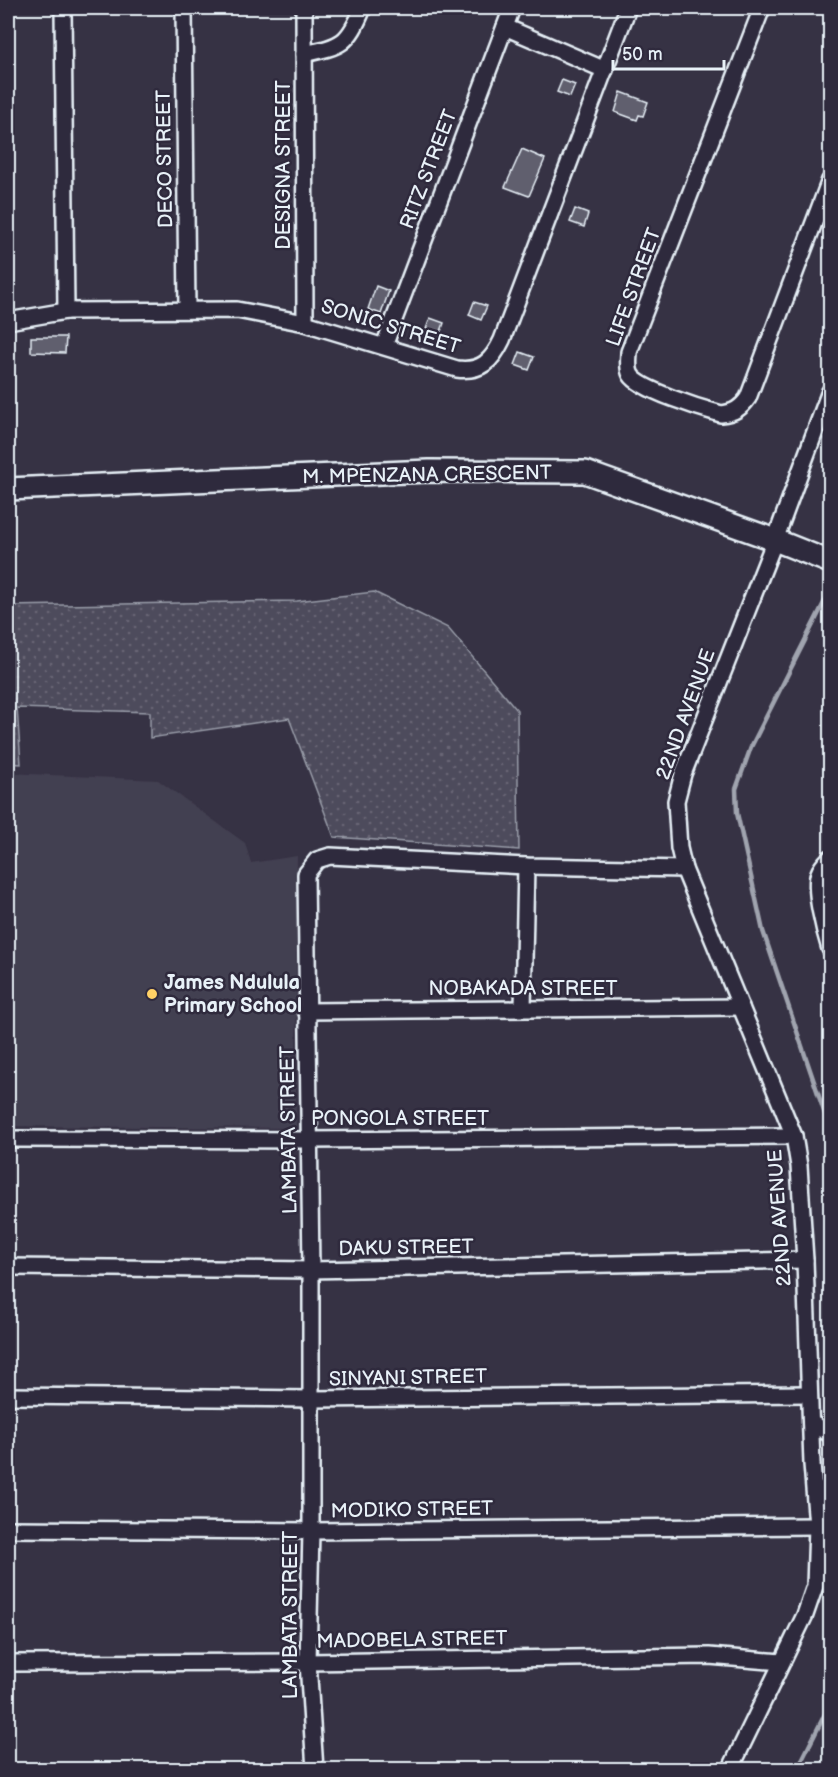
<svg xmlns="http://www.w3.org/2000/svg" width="838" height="1777" font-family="'Balsamiq Sans',sans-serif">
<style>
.built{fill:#433f51}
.grass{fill:url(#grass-dots);stroke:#9a9eaa;stroke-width:1.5}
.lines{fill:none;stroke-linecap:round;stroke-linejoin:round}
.stream{stroke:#a0a4af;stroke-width:4.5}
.building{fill:#605e6e;stroke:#e8f1f8;stroke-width:1.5}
.minor-casing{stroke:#e8f1f8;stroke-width:20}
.secondary-casing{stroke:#e8f1f8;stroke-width:26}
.minor{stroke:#2f2a3d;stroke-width:15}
.secondary{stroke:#2f2a3d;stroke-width:21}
.poi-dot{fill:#ffd166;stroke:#2f2a3d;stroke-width:2}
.labels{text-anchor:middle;stroke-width:5;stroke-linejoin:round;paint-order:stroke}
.street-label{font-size:20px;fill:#e8f1f8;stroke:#2f2a3d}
.poi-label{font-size:20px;font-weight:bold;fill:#e8f1f8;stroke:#2f2a3d;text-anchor:start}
</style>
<defs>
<pattern id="grass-dots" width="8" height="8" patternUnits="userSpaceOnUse" patternTransform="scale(1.5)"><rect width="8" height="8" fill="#4d4b5c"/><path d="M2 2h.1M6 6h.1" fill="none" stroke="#676574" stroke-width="1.8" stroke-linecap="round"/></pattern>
</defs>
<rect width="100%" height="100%" fill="#363244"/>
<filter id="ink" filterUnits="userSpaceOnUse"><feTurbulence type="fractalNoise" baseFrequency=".0167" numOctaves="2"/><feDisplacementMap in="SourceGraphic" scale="12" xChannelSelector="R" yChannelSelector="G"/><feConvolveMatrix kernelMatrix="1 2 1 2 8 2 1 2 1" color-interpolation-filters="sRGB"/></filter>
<g filter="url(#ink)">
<path class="built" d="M 8,773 L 158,780 L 245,843 L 251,863 L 297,856 L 296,1128 L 10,1126 L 8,1124 Z"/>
<path class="grass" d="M 374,592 L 448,628 L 517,710 L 519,850 L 334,837 L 289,718 L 150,738 L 150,712 L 17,708 L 21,764 L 8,763 L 8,606 L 297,601 Z"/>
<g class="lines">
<g class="stream">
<path d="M 830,591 L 751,747 L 736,789 L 737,813 L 763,931 L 830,1129"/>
<path d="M 797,1770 L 830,1704"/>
</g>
</g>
<g class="building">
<path d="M 562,80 L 575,85 L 570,97 L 557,92 Z"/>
<path d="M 621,92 L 648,102 L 643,116 L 639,115 L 637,120 L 615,112 Z"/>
<path d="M 522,149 L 545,159 L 529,196 L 505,187 Z"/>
<path d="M 575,209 L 588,214 L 584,227 L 570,222 Z"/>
<path d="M 376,286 L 389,291 L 381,314 L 368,309 Z"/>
<path d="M 474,302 L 487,306 L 481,320 L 469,315 Z"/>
<path d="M 430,318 L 444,323 L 439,337 L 425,332 Z"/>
<path d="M 31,337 L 66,337 L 65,353 L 31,352 Z"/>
<path d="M 520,352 L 534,357 L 529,370 L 515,365 Z"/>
</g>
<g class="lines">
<g class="minor-casing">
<g id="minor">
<path d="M 63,8 L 66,311"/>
<path d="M 184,8 L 187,310"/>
<path d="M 304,8 L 305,323"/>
<path d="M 762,8 L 629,352 C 629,359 627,368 631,375 C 640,390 703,409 721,414 C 734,413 741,408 748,398 L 830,180"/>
<path d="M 505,27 L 605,70"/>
<path d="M 304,54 C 341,46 348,45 363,8"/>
<path d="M 8,321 L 66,311 L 237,310 L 305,323 L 457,369 C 481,372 492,361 502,340 L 628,8"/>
<path d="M 384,346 L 512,8"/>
<path d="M 830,858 C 826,862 821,867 819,873 C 813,888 825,933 830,949"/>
<path d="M 523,1008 L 526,866"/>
<path d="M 306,1011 L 741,1007"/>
<path d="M 8,1139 L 310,1140 L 794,1136"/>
<path d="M 8,1267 L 311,1270 L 805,1260"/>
<path d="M 8,1396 L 310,1399 L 809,1394"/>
<path d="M 811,1423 L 830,1434"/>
<path d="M 815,1499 L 830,1484"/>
<path d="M 8,1529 L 311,1531 L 817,1526"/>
<path d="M 8,1663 L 308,1662 L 709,1656 L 781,1662"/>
<path d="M 315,1770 L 308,1662 L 311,1531 L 311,1270 L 306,874 L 317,860 L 330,856 L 526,866 L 684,869"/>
<path d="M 730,1770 L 805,1615 L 815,1586 L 817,1526 L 812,1464 L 805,1260 L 799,1166 L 794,1136 L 684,869 L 679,848 L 676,801 L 683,774 L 775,540 L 830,391"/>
</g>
</g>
<g class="secondary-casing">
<path id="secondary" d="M 8,489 L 429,471 L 585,472 L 775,540 L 830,562"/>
</g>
<use href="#minor" class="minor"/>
<use href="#secondary" class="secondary"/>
</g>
</g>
<circle class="poi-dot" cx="152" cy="994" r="6"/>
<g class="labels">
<g class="street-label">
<text transform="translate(164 159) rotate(-91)" y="7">DECO STREET</text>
<text transform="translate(283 165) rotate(-90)" y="7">DESIGNA STREET</text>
<text transform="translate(428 169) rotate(-69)" y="7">RITZ STREET</text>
<text transform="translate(633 287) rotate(-70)" y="7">LIFE STREET</text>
<text transform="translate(391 326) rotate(17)" y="7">SONIC STREET</text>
<text transform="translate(427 474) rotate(-1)" y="7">M. MPENZANA CRESCENT</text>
<text transform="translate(685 714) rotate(-70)" y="7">22ND AVENUE</text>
<text x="523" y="995">NOBAKADA STREET</text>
<text x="400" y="1125">PONGOLA STREET</text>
<text transform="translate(288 1130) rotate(-91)" y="7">LAMBATA STREET</text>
<text transform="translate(779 1218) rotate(-94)" y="7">22ND AVENUE</text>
<text transform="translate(406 1247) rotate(-1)" y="7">DAKU STREET</text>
<text transform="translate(408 1377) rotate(-1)" y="7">SINYANI STREET</text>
<text transform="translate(412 1509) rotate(-1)" y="7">MODIKO STREET</text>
<text transform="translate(290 1615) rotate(-90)" y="7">LAMBATA STREET</text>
<text transform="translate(412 1639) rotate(-1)" y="7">MADOBELA STREET</text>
</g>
<g class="poi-label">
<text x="164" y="989">James Ndulula<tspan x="164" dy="23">Primary School</tspan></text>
</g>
</g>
<rect width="838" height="1777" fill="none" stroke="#2f2a3d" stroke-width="30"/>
<rect x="15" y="15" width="808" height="1747" fill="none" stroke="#e8f1f8" stroke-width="2" filter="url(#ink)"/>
<path d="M613 60v9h111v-9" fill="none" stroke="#e8f1f8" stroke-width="3"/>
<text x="622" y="60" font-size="18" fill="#e8f1f8" stroke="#2f2a3d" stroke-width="4.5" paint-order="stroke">50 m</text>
</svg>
